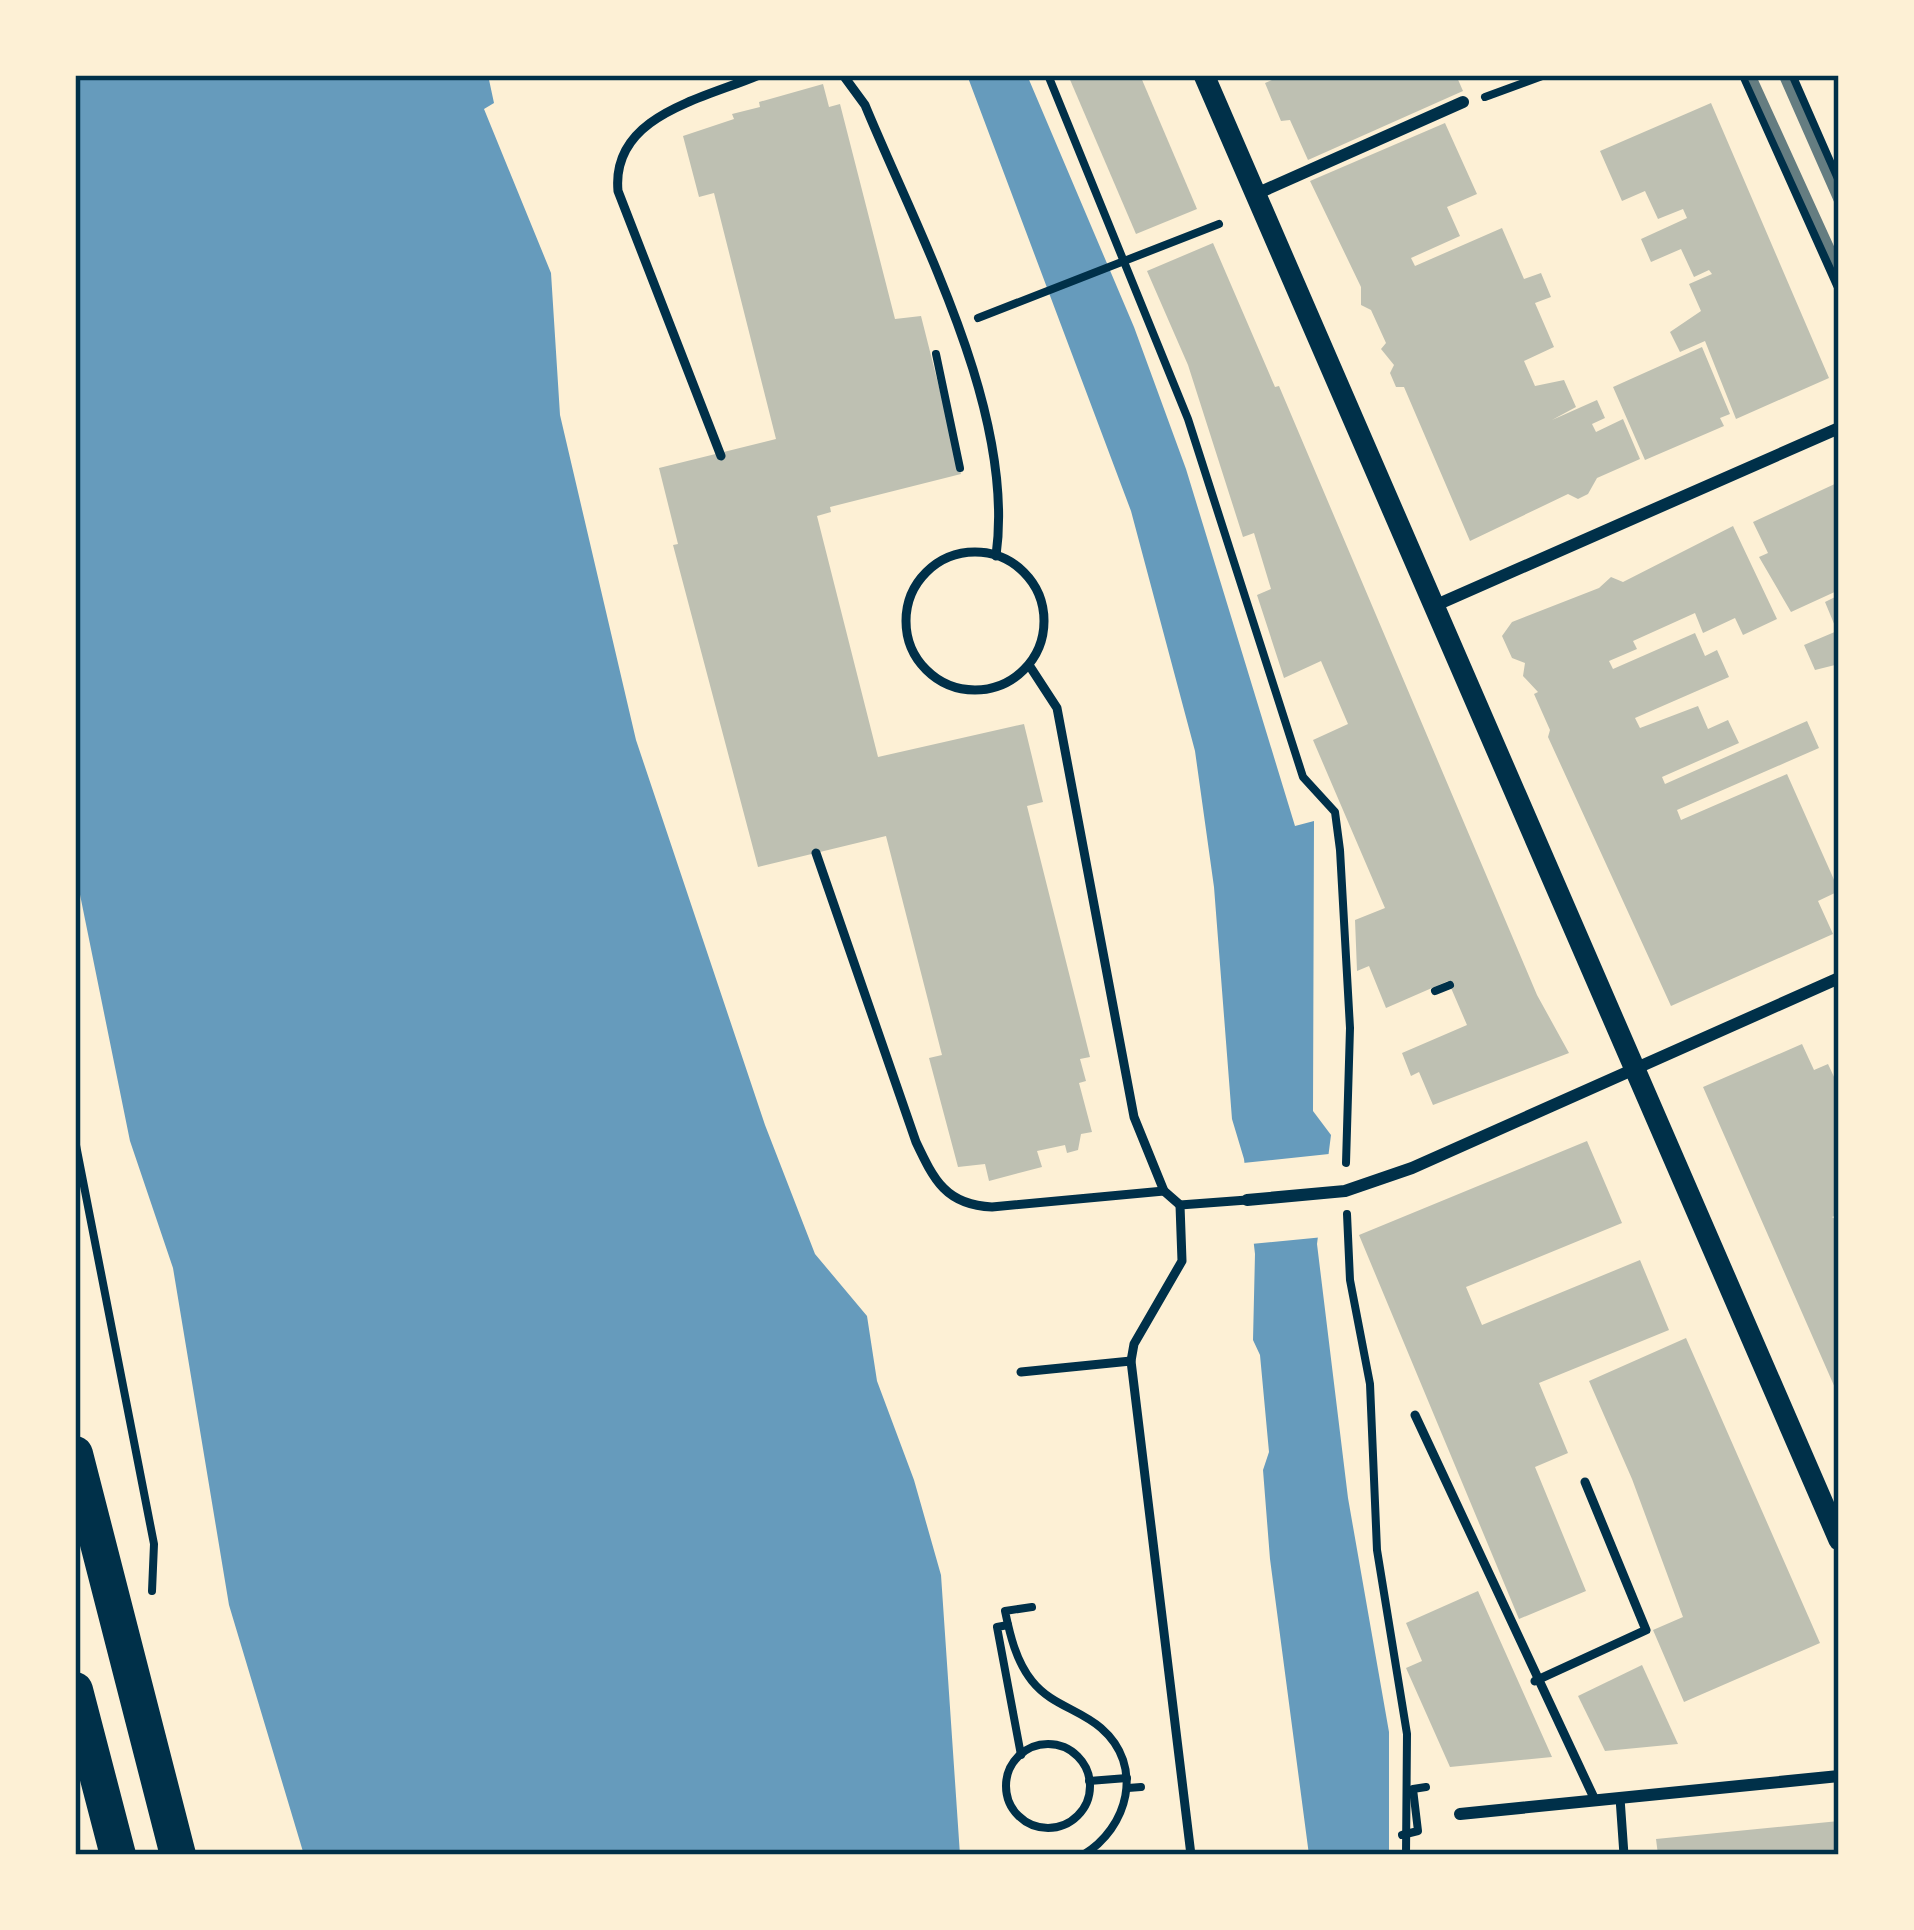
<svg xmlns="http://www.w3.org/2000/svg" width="1914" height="1930" font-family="'DejaVu Sans',sans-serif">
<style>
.water{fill:#669bbc}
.pier{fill:#fdf0d5}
.building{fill:#bec0b2}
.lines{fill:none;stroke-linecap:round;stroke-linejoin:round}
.path{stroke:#003049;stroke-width:8}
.service{stroke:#003049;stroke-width:9}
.minor{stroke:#003049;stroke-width:12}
.tertiary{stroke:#003049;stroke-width:21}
.motorway{stroke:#003049;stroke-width:36}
.rail{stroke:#657d81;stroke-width:9}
.neatline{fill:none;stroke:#003049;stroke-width:4.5}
</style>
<rect width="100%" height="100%" fill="#fdf0d5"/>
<g class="water">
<path d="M 75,75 L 488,75 L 494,103 L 484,109 L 551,273 L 560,415 L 636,740 L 765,1125 L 815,1254 L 867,1316 L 877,1381 L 914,1480 L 941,1575 L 960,1855 L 304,1855 L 229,1605 L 173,1268 L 130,1141 L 75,870 Z"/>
<path d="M 967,75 L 1027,75 L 1134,327 L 1186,469 L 1295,826 L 1314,821 L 1313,1111 L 1331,1135 L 1317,1244 L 1348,1498 L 1389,1732 L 1389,1855 L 1309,1855 L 1270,1559 L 1263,1470 L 1269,1452 L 1260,1355 L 1253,1340 L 1255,1254 L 1244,1159 L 1232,1119 L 1214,887 L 1195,751 L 1131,511 Z"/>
</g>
<path class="pier" d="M 1329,1154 L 1324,1237 L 1251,1244 L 1243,1163 Z"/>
<g class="building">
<path d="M 1068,75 L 1140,75 L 1197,209 L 1136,234 Z"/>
<path d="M 1269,75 L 1456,75 L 1463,91 L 1308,160 L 1290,120 L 1281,121 L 1265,83 L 1272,80 Z"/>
<path d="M 823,84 L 829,107 L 840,104 L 895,319 L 921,316 L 961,474 L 830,507 L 831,512 L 817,516 L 878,757 L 1024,724 L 1043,802 L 1027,806 L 1090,1057 L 1080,1059 L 1086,1081 L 1079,1083 L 1092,1132 L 1081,1134 L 1078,1150 L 1067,1153 L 1065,1145 L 1037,1151 L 1042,1167 L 989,1181 L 985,1164 L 958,1167 L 929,1058 L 942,1055 L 886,836 L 758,867 L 673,545 L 678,544 L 659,468 L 776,439 L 714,193 L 699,197 L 683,136 L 734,119 L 732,114 L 760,107 L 759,102 Z"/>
<path d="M 1711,103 L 1829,378 L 1736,419 L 1705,341 L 1680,352 L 1670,332 L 1701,311 L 1689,284 L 1712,274 L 1709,270 L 1694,277 L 1681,249 L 1651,262 L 1641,239 L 1687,218 L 1683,209 L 1658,219 L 1645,191 L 1622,201 L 1600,151 Z"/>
<path d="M 1445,123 L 1477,194 L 1447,207 L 1460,236 L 1411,258 L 1415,266 L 1502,228 L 1524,279 L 1541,273 L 1551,297 L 1535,303 L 1554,347 L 1524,361 L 1535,386 L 1564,380 L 1576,407 L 1552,420 L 1597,400 L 1605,418 L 1592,424 L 1596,432 L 1623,419 L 1640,459 L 1597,478 L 1588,494 L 1578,499 L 1568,494 L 1470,541 L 1404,387 L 1396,387 L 1390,373 L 1394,365 L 1381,349 L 1386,343 L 1371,310 L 1361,305 L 1361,287 L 1310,181 Z"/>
<path d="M 1213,243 L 1275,387 L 1279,386 L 1537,995 L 1569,1053 L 1433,1105 L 1419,1072 L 1411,1076 L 1402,1053 L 1467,1025 L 1448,981 L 1386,1008 L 1369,966 L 1357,971 L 1355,920 L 1385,908 L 1313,740 L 1348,724 L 1321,661 L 1284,678 L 1257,595 L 1271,589 L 1254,533 L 1243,537 L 1188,365 L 1147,271 Z"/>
<path d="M 1702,347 L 1730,414 L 1720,418 L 1724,426 L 1645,460 L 1613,387 Z"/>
<path d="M 1839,482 L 1839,590 L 1791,612 L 1759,557 L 1768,553 L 1753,522 Z"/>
<path d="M 1733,526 L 1777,619 L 1743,635 L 1735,618 L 1703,633 L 1695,613 L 1633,641 L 1637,649 L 1609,661 L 1613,669 L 1695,633 L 1705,656 L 1717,650 L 1729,677 L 1635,718 L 1640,728 L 1698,706 L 1708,729 L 1728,720 L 1739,743 L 1662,777 L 1665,784 L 1807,721 L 1819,748 L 1677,810 L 1681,820 L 1787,774 L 1839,891 L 1818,901 L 1833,934 L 1671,1006 L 1548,737 L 1550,730 L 1534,694 L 1538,692 L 1523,676 L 1525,663 L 1512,658 L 1502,636 L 1512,622 L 1599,588 L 1611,577 L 1623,582 Z"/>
<path d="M 1839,595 L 1839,664 L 1815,670 L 1804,645 L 1837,631 L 1825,602 Z"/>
<path d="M 1802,1044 L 1814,1070 L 1828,1064 L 1835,1079 L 1839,1077 L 1839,1214 L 1832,1217 L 1839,1222 L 1839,1397 L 1703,1087 Z"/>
<path d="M 1587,1141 L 1622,1223 L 1466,1287 L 1482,1325 L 1640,1260 L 1669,1330 L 1539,1383 L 1568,1453 L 1535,1467 L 1586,1591 L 1519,1619 L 1359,1235 Z"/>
<path d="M 1686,1338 L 1820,1643 L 1684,1702 L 1653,1630 L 1683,1617 L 1632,1479 L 1589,1381 Z"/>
<path d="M 1478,1591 L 1552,1757 L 1450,1767 L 1406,1668 L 1422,1661 L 1406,1623 Z"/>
<path d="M 1642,1665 L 1678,1744 L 1605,1751 L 1578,1696 Z"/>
<path d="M 1839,1821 L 1839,1855 L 1658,1855 L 1656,1839 Z"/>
</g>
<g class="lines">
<g class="path">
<path d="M 1048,75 L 1188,419 L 1303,777 L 1335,812 L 1340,850 L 1350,1028 L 1346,1163"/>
<path d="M 1485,97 L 1545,75"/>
<path d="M 978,318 L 1219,224"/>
<path d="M 936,354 L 960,468"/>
<path d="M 1435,991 L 1450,985"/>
<path d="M 75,1140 L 154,1544 L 152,1591"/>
<path d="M 1347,1214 L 1350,1280 L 1370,1384 L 1377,1550 L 1407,1734 L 1406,1855"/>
<path d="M 1032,1607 L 1005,1611 C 1010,1635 1016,1661 1032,1681 C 1051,1705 1079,1709 1101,1728 C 1145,1766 1128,1828 1083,1855"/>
<path d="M 1008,1625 L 997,1627 L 1021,1755"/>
<circle cx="1048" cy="1786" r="42"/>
<path d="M 1089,1781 L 1127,1778"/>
<path d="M 1128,1788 L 1141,1787"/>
<path d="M 1402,1835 L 1418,1831 L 1413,1789 L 1426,1787"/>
</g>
<g class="service">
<path d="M 843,75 L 865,105 C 919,236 1016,412 996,556"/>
<path d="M 721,456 L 618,191 C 611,115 703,99 759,75"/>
<circle cx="975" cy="621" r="69"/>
<path d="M 1029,665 L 1057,708 L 1134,1117 L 1164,1191 L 1180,1205"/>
<path d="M 816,853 L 916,1142 C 934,1180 946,1205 992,1207 L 1164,1191"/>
<path d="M 1021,1372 L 1131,1361"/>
<path d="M 1415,1415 L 1595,1800"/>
<path d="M 1535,1681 L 1646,1630 L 1585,1482"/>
<path d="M 1620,1798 L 1624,1855"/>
<path d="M 1191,1855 L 1131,1361 L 1134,1344 L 1182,1261 L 1180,1205 L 1247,1200"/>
</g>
<g class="minor">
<path d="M 1745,75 L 1839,285"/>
<path d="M 1790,75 L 1839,187"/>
<path d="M 1256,194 L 1463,102"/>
<path d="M 1434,606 L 1839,428"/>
<path d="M 1247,1200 L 1345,1191 L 1412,1168 L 1839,978"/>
<path d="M 1460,1814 L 1839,1776"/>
</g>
<path class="tertiary" d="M 1204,75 L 1839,1540"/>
<g class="motorway">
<path d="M 75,1454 L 178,1855"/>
<path d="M 75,1690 L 118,1855"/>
</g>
<g class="rail">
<path d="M 1751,75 L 1839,268"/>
<path d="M 1783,75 L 1839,202"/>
</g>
</g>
<rect width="1914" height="1930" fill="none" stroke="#fdf0d5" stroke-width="156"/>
<rect x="78" y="78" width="1758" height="1774" class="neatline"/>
</svg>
